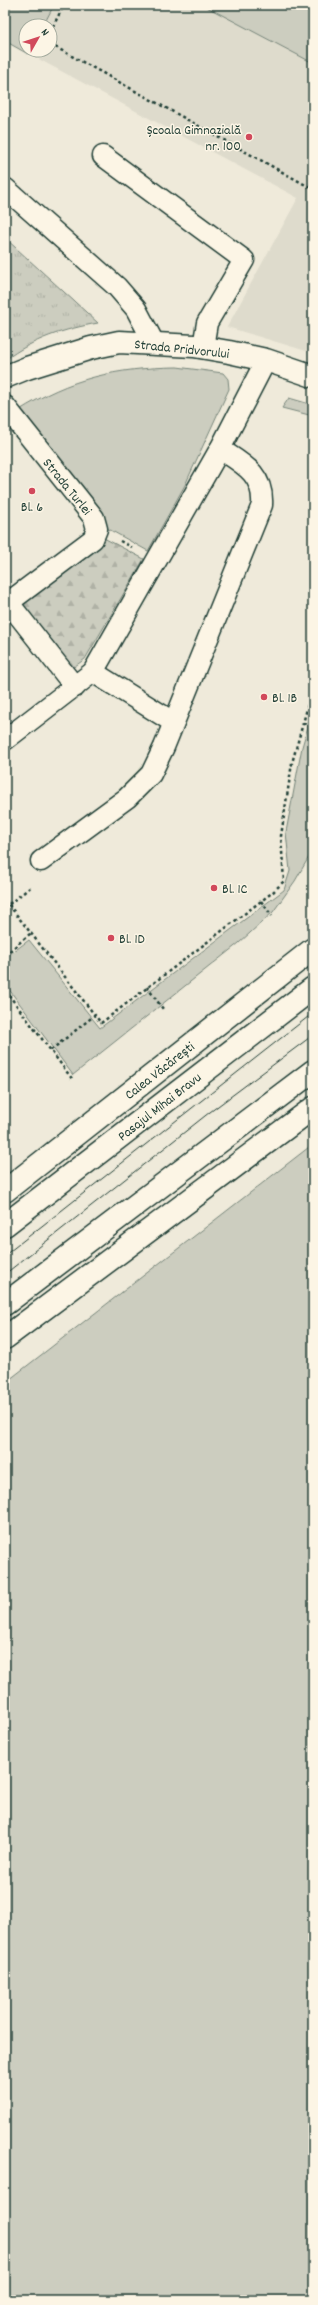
<svg xmlns="http://www.w3.org/2000/svg" width="318" height="2305" font-family="Dekko,sans-serif">
<style>
.built{fill:#dedbcc;fill-rule:evenodd}
.grass{fill:#cccdbf;stroke:#76857a}
.forest{fill:url(#forest-firs);stroke:#76857a}
.park{fill:url(#park-tufts);stroke:#76857a}
.lines{fill:none;stroke-linecap:round;stroke-linejoin:round}
.service-casing{stroke:#1f3d34;stroke-width:23}
.minor-casing{stroke:#1f3d34;stroke-width:25}
.primary-casing{stroke:#1f3d34;stroke-width:25}
.path{stroke:#1f3d34;stroke-width:2.5;stroke-dasharray:3 3;stroke-linecap:butt}
.service{stroke:#fcf5e5;stroke-width:20}
.minor{stroke:#fcf5e5;stroke-width:22}
.primary{stroke:#fcf5e5;stroke-width:22}
.tram{stroke:#1f3d34;stroke-width:1}
.poi-dot{fill:#d1495b;stroke:#fcf5e5;stroke-width:1.5}
.labels{text-anchor:middle;stroke-width:3;stroke-linejoin:round;paint-order:stroke}
.poi-label{font-size:14px;fill:#1f3d34;stroke:#fcf5e5;text-anchor:start}
.street-label{font-size:14px;fill:#1f3d34;stroke:#fcf5e5}
</style>
<defs>
<pattern id="forest-firs" width="22" height="20" patternUnits="userSpaceOnUse"><rect width="22" height="20" fill="#cccdbf"/><path d="M5 1l3.5 6h-7zM16 11l3.5 6h-7z" fill="#afb1a5"/></pattern>
<pattern id="park-tufts" width="24" height="20" patternUnits="userSpaceOnUse"><rect width="24" height="20" fill="#cccdbf"/><path d="M3 7l-1-3M5 7V3M7 7l1-3M15 17l-1-3M17 17v-4M19 17l1-3" fill="none" stroke="#afb1a5"/></pattern>
</defs>
<rect width="100%" height="100%" fill="#efeada"/>
<filter id="ink" filterUnits="userSpaceOnUse"><feTurbulence type="fractalNoise" baseFrequency=".025" numOctaves="2"/><feDisplacementMap in="SourceGraphic" scale="8" xChannelSelector="R" yChannelSelector="G"/><feConvolveMatrix kernelMatrix="1 2 1 2 8 2 1 2 1" color-interpolation-filters="sRGB"/></filter>
<g filter="url(#ink)">
<path class="built" d="M 5,5 L 313,5 L 313,353 L 227,327 L 298,198 L 5,41 ZM 26,26 L 50,26 L 50,50 L 26,50 Z"/>
<g class="grass">
<path d="M 5,5 L 54,5 L 43,26 L 26,26 L 26,50 L 30,50 L 28,54 L 5,41 Z"/>
<path d="M 203,5 L 313,5 L 313,63 Z"/>
<path d="M 177,367 L 223,373 L 228,379 L 229,389 L 185,485 L 148,551 L 103,526 L 18,411 C 70,378 116,368 177,367 Z"/>
<path d="M 289,398 L 313,405 L 313,416 L 282,408 Z"/>
<path d="M 313,709 L 313,850 L 295,881 L 273,912 L 239,943 L 73,1075 L 5,984 L 5,958 L 29,940 L 100,1028 L 284,890 L 290,871 L 286,832 L 302,747 Z"/>
<path d="M 313,1144 L 313,2300 L 5,2300 L 5,1383 Z"/>
</g>
<path class="forest" d="M 98,535 L 144,559 L 85,659 L 68,671 L 14,602 Z"/>
<path class="park" d="M 5,238 L 98,323 C 64,329 33,339 5,360 Z"/>
<g class="lines">
<g class="service-casing">
<g id="service">
<path d="M 103,156 L 244,260 L 207,323 L 203,347"/>
<path d="M 5,188 L 117,287 L 136,309 L 154,343"/>
<path d="M 5,406 L 94,518 L 97,529 L 93,539 L 5,605"/>
<path d="M 8,602 L 75,687"/>
<path d="M 93,672 L 173,722"/>
<path d="M 5,740 L 93,672 L 220,449 L 266,360"/>
<path d="M 41,861 L 127,798 L 151,774 L 164,747 L 262,505 C 264,474 243,464 220,449"/>
</g>
</g>
<g class="minor-casing">
<path id="minor" d="M 5,377 L 27,368 L 91,348 L 119,342 L 194,346 L 229,352 L 266,360 L 313,376"/>
</g>
<g class="primary-casing">
<g id="primary">
<path d="M 5,1191 L 313,949"/>
<path d="M 5,1225 L 313,988"/>
<path d="M 5,1304 L 313,1071"/>
<path d="M 5,1338 L 313,1108"/>
</g>
</g>
<g class="path">
<path d="M 50,32 L 64,5"/>
<path d="M 50,44 L 313,189"/>
<path d="M 120,541 L 132,547"/>
<path d="M 303,723 L 313,727"/>
<path d="M 5,900 L 101,1023 L 273,892 L 284,881 L 281,836 L 292,763 L 313,687"/>
<path d="M 261,901 L 272,916"/>
<path d="M 9,904 L 32,886"/>
<path d="M 5,955 L 31,933"/>
<path d="M 147,987 L 163,1009"/>
<path d="M 5,990 L 73,1080"/>
<path d="M 51,1050 L 95,1015"/>
</g>
<use href="#service" class="service"/>
<use href="#minor" class="minor"/>
<use href="#primary" class="primary"/>
<g class="tram">
<path d="M 5,1255 L 313,1013"/>
<path d="M 5,1274 L 210,1112 L 313,1035"/>
</g>
</g>
</g>
<g class="poi-dot">
<circle cx="249" cy="137" r="4"/>
<circle cx="32" cy="491" r="4"/>
<circle cx="264" cy="697" r="4"/>
<circle cx="214" cy="888" r="4"/>
<circle cx="111" cy="938" r="4"/>
</g>
<g class="labels">
<g class="poi-label">
<text x="241" y="134" text-anchor="end">Școala Gimnazială<tspan x="241" dy="16">nr. 100</tspan></text>
<text x="32" y="511" text-anchor="middle">Bl. 6</text>
<text x="272" y="702">Bl. 1B</text>
<text x="222" y="893">Bl. 1C</text>
<text x="119" y="943">Bl. 1D</text>
</g>
<g class="street-label">
<text transform="translate(182 348) rotate(6)" y="5">Strada Pridvorului</text>
<text transform="translate(68 486) rotate(51)" y="5">Strada Turlei</text>
<text transform="translate(159 1070) rotate(-38)" y="5">Calea Văcărești</text>
<text transform="translate(159 1106) rotate(-38)" y="5">Pasajul Mihai Bravu</text>
</g>
</g>
<rect width="318" height="2305" fill="none" stroke="#fcf5e5" stroke-width="20"/>
<rect x="10" y="10" width="298" height="2285" fill="none" stroke="#1f3d34" stroke-width="1.5" filter="url(#ink)"/>
<g transform="translate(38 38) rotate(51)"><circle r="19" fill="#fcf5e5" stroke="#a4ab9e"/>
<path d="M0-3L7 15L0 10L-7 15Z" fill="#d1495b"/>
<text y="-6" font-size="11" font-weight="bold" text-anchor="middle" fill="#1f3d34">N</text>
</g>
</svg>
